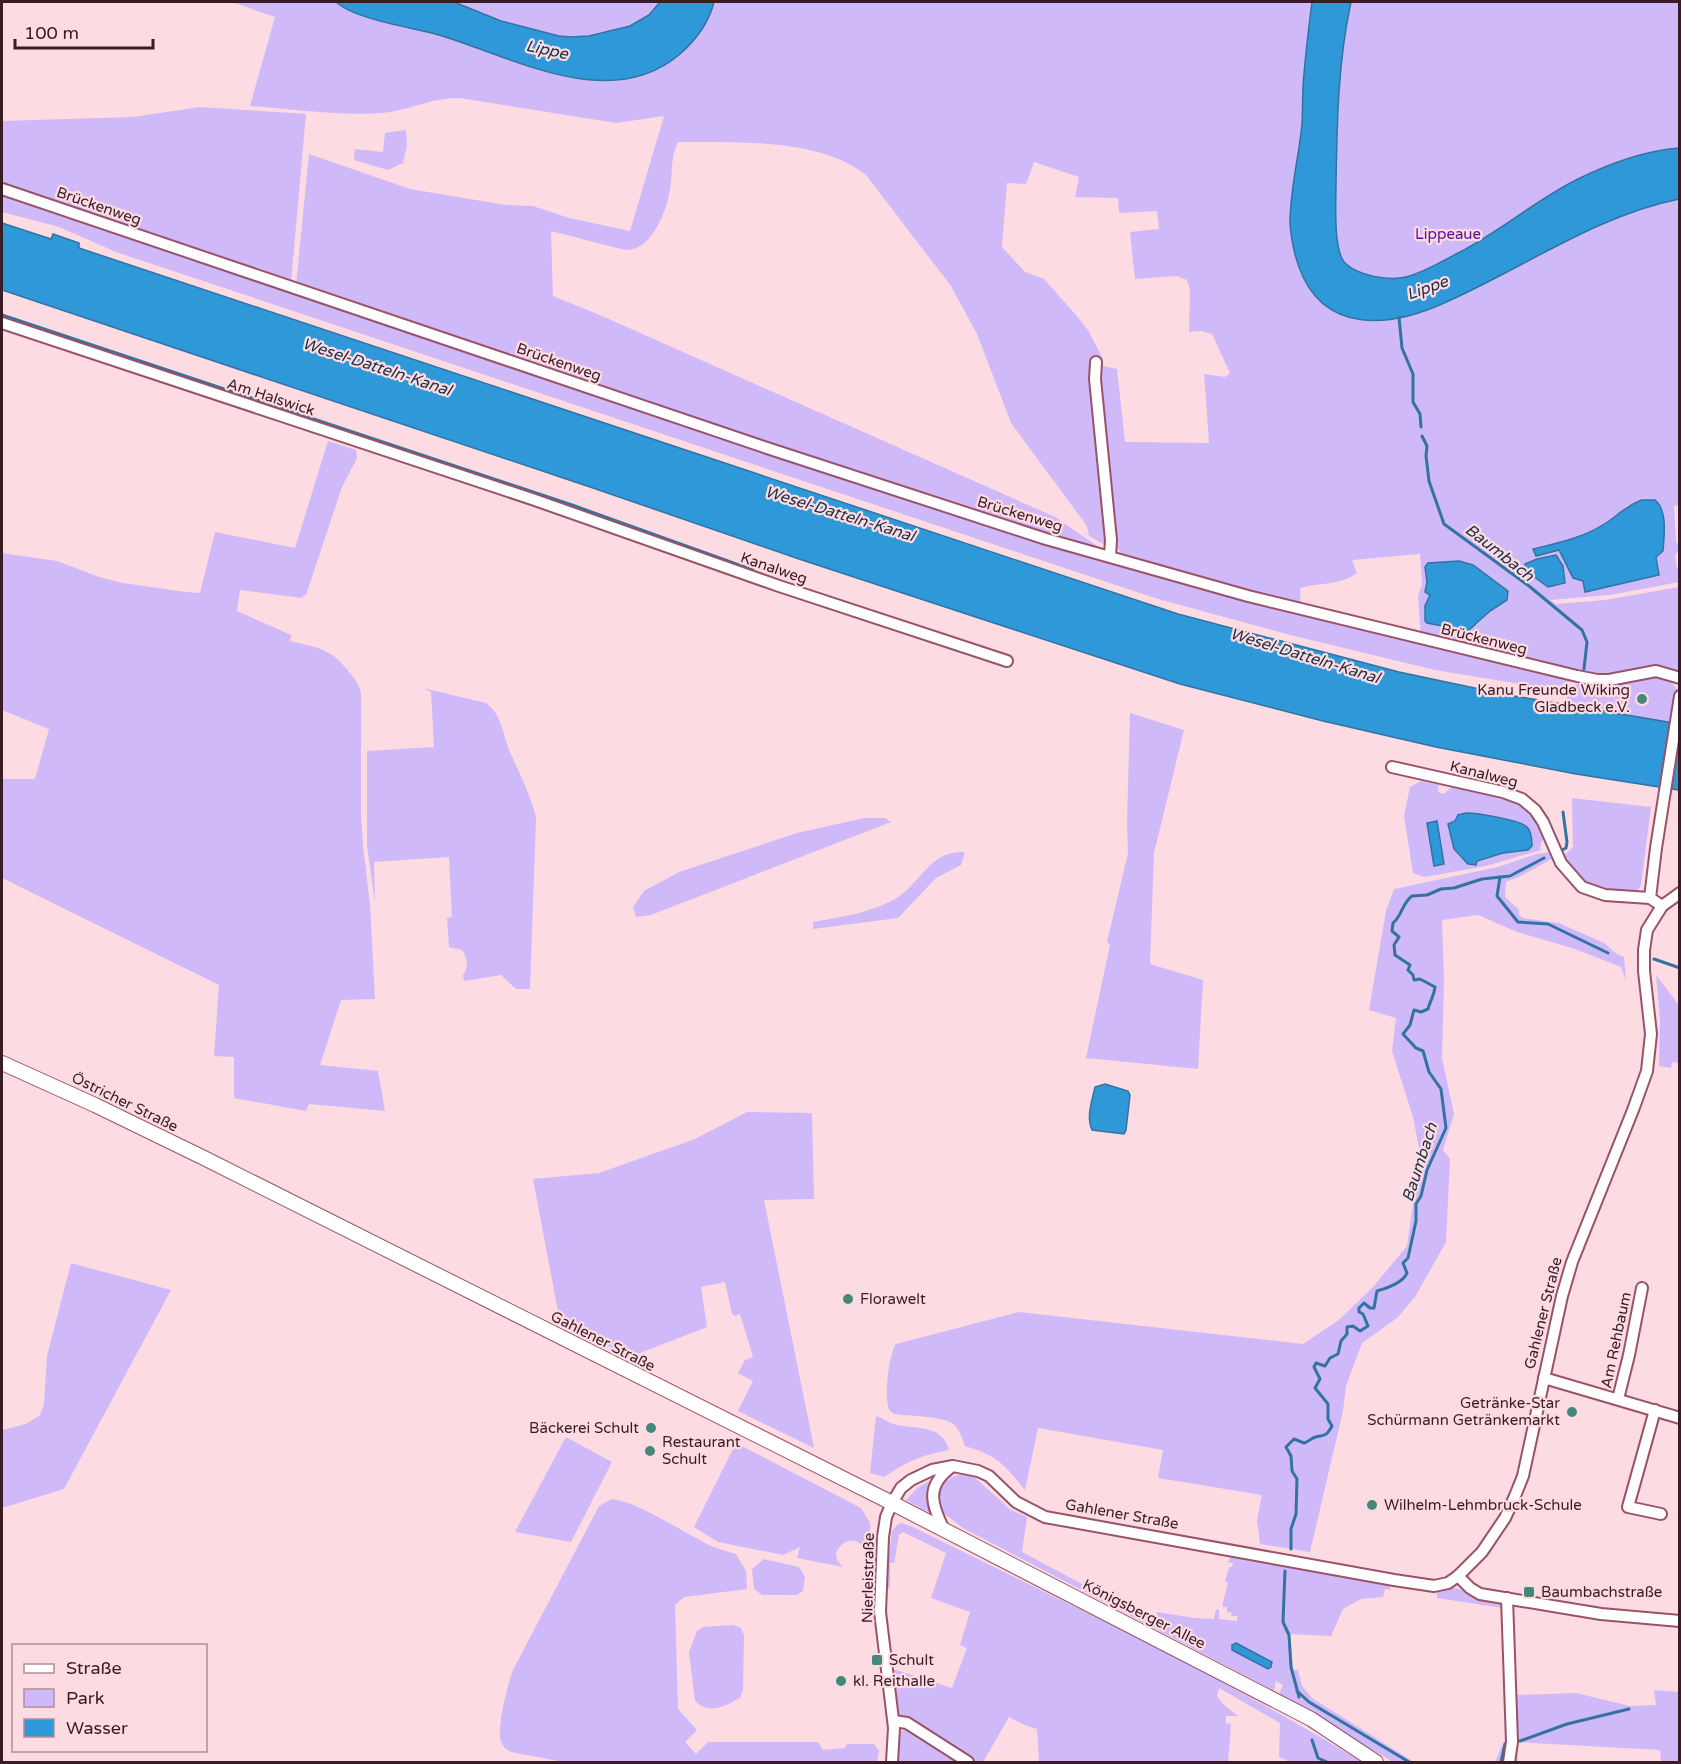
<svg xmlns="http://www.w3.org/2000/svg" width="1681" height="1764" font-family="'Varela Round',sans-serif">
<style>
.green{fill:#d0b9f9;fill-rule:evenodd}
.water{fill:#2f98d8;stroke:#3273a2;stroke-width:1.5}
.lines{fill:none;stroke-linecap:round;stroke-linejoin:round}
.stream{stroke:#3273a2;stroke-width:3}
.minor-casing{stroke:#995268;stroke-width:14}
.major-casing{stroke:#995268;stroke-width:16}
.minor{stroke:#fff;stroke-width:10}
.major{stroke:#fff;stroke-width:14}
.poi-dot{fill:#44887c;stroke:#fddbe3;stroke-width:2}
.labels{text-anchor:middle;stroke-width:4.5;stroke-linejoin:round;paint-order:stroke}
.street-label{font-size:15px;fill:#3a1c25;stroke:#fddbe3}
.park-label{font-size:15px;fill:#5a0c9a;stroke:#fddbe3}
.poi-label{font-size:15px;fill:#3a1c25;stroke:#fddbe3;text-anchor:start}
.water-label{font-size:16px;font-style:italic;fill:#1b3040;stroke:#fddbe3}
</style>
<rect width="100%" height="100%" fill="#fddbe3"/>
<g class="green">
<path d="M 232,2 L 1679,2 L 1680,503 L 1674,507 L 1676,541 L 1680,547 L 1675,556 L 1677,568 L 1679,568 L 1679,582 L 1610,595 L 1550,600 L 1557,604 L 1605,600 L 1679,587 L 1679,674 L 1604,677 L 1421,636 L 1418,596 L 1422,584 L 1420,554 L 1352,560 L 1357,573 C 1341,585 1318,583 1300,588 L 1301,606 L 1175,572 L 1123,555 L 1115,545 L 1105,545 L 1089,536 L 1087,526 L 1011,423 L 977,334 L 951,286 L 866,175 C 818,137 737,143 678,142 C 670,157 673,173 670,189 C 667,211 651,252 625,250 L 551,231 L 553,296 L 602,316 L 1055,517 L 1103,550 L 1037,532 L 832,466 L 296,285 L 309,154 L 410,189 L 506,205 L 533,206 L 569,218 L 630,231 L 664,116 L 616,123 L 459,98 C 429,98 409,111 381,113 C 338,116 293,109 250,106 L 275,17 ZM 1034,162 L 1079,177 L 1075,197 L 1118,198 L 1119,212 L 1120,213 L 1157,211 L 1159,229 L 1130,232 L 1135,279 L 1177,276 L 1187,280 L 1190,290 L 1189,332 L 1202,331 L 1212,334 L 1230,373 L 1225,377 L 1204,374 L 1209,443 L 1125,442 L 1117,369 L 1103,366 L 1102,357 L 1088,330 L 1076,315 L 1044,279 L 1025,272 L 1002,247 L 1007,183 L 1026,184 ZM 1653,500 L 1656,557 L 1659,575 L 1585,592 L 1583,581 L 1573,578 L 1559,550 L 1538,548 L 1558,543 L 1596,529 L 1608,523 L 1628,505 ZM 1563,566 L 1565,584 L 1548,587 L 1525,570 ZM 1425,567 L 1507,600 L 1490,611 L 1477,625 L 1441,626 L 1427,623 L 1427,602 L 1430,595 L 1425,592 L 1427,582 Z"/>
<path d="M 200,107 L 306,114 L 291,282 L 2,186 L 2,121 L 133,117 Z"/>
<path d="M 406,130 L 407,145 L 403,163 L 388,170 L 354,160 L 355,149 L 383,152 L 385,133 Z"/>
<path d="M 2,194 L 1040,540 L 1572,680 L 1560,686 L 1545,688 L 1435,670 L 1290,635 L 1158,599 L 116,252 L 59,227 L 2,212 Z"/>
<path d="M 328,441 L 356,450 L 357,458 L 342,487 L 306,595 L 304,595 L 302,598 L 240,590 L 237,611 L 291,635 L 290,641 C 318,648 331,648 349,672 C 355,679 359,684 361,693 L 361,814 L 363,845 L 370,905 L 375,999 L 341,1000 L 320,1065 L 378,1071 L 385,1111 L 309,1104 L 306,1111 L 234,1098 L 234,1057 L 214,1056 L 219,985 L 2,878 L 2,779 L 35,779 L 49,729 L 2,710 L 2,553 L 57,561 L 99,577 L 123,583 L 186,592 L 200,593 L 215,532 L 295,548 Z"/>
<path d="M 1652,675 L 1670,681 L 1677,689 L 1672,723 L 1566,705 L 1568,689 L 1581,682 Z"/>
<path d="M 423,688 L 486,703 C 502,714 503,736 510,752 C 520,774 530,794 536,817 L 530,989 L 516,989 L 501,975 L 464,981 L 463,975 C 469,966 468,960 462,950 L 449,947 L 447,918 L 452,917 L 449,857 L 374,862 L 375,903 L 367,845 L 367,751 L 434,747 L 431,692 Z"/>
<path d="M 1130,713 L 1184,730 L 1154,853 L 1150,964 L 1203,980 L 1198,1069 L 1086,1058 L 1110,945 L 1107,942 L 1128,853 L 1127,823 Z"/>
<path d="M 1421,781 L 1439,785 L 1438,792 L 1444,794 L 1453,785 L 1517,801 L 1534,814 L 1544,836 L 1540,847 L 1541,850 L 1486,866 L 1424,877 L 1413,873 L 1404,816 L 1410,787 Z"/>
<path d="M 1572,798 L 1651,807 L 1641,885 L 1637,892 C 1597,892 1585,894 1563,857 L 1573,847 Z"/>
<path d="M 864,818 L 885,818 L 891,822 L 651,915 L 636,917 L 633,907 L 644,891 L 679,872 L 797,833 Z"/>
<path d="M 962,852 L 965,853 L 961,865 L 936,878 L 898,918 L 813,929 L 813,922 C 841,917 870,913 895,899 C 921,884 928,852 962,852 Z"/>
<path d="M 1553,852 L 1555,857 L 1521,876 L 1506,882 L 1505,897 L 1519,910 L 1519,915 L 1523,918 L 1559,923 L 1604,943 L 1617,954 L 1624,957 L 1626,980 L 1621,967 L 1575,949 L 1517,932 L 1478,915 L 1442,920 L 1444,979 L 1442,1058 L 1454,1114 L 1443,1150 L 1450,1159 L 1446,1242 L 1415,1297 L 1397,1318 L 1362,1343 L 1346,1386 L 1343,1411 L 1310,1552 L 1260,1544 L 1257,1520 L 1262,1495 L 1158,1478 L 1163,1450 L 1038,1428 L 1025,1490 C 1004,1464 998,1456 965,1446 C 962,1438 960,1429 953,1424 C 942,1416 909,1416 894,1414 L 890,1411 C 883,1402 889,1353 896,1344 L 1019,1312 L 1303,1344 L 1339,1320 L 1373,1287 L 1407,1246 L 1413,1204 L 1422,1164 L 1413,1117 L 1392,1051 L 1396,1018 L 1369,1010 L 1386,911 L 1394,889 L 1498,867 L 1536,854 Z"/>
<path d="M 1656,975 L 1679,1005 L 1679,1063 L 1672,1062 L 1671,1068 L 1659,1066 L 1660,1019 Z"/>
<path d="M 747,1112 L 812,1113 L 814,1199 L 764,1200 L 814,1448 L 738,1411 L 753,1381 L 738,1373 L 745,1360 L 753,1357 L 740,1314 L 735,1316 L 732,1314 L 725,1282 L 701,1287 L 707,1327 L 630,1357 L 560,1322 L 533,1179 L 599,1173 L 695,1139 Z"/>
<path d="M 71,1263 L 171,1290 L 64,1489 L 2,1508 L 2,1430 L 26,1424 L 40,1415 L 44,1404 L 47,1356 Z"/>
<path d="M 876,1416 C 882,1418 888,1422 893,1424 C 915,1430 942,1423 949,1450 C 924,1454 904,1463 884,1477 L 870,1473 Z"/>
<path d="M 566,1437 L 612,1462 L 571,1542 L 515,1532 Z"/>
<path d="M 736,1443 L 861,1508 L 870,1523 L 871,1555 L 866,1555 C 863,1536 843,1537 836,1553 L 837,1560 L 843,1567 L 797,1558 L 800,1547 L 783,1555 L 718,1542 L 694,1527 Z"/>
<path d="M 958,1475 L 973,1476 L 1011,1510 L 1027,1517 L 1022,1552 L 1114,1601 L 1115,1603 L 1124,1606 L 1156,1622 L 1157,1612 L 1194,1618 L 1214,1619 L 1216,1609 L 1219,1610 L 1219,1619 L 1237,1621 L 1237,1616 L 1231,1616 L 1232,1613 L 1227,1612 L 1227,1607 L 1222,1607 L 1228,1582 L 1225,1582 L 1229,1567 L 1232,1567 L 1233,1563 L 1228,1562 L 1232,1555 L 1388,1584 L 1391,1590 L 1385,1589 L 1383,1597 L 1361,1599 L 1343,1609 L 1331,1636 L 1290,1634 L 1293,1667 L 1293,1670 L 1298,1670 L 1302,1686 L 1312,1698 L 1414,1762 L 1393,1762 L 1279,1694 L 1283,1685 L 1276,1681 L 1274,1691 L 963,1528 L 942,1512 L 937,1501 L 939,1501 C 939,1487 945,1479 958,1475 Z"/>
<path d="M 931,1480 L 933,1480 L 930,1513 L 906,1500 L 917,1488 Z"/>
<path d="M 612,1499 C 635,1501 684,1532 705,1543 C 715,1548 726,1551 736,1554 L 746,1571 L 747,1589 L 684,1597 L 675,1605 L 678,1709 L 697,1730 L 685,1742 L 696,1754 L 708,1742 L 818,1742 L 823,1750 L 845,1748 L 847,1744 L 874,1744 L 879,1751 L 877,1762 L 563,1762 L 511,1752 C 507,1750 503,1747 501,1742 C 496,1730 508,1683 513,1670 L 599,1506 Z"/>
<path d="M 902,1523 L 913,1527 C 1064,1602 1218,1674 1362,1762 L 1290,1762 L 1279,1757 L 1280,1723 L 1219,1688 L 1217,1696 L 1223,1704 L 1238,1716 L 1226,1716 L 1226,1723 L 1231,1724 L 1228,1762 L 1039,1762 L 1037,1729 L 1027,1726 L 1009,1717 L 983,1762 L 972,1762 L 899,1715 L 890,1668 L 952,1688 L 967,1648 L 960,1645 L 970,1612 L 931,1598 L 946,1553 L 903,1532 L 899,1535 L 894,1563 L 890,1563 L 890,1588 L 885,1589 L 892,1531 L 898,1524 Z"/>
<path d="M 764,1559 L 799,1567 L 805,1577 L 803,1591 L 797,1595 L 762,1595 L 754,1589 L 752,1569 Z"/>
<path d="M 1446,1588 L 1457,1588 L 1474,1596 L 1504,1603 L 1510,1740 L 1506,1762 L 1495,1762 L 1505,1739 L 1506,1719 L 1503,1608 L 1437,1598 L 1437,1592 Z"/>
<path d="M 733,1625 L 741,1628 L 744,1635 L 743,1690 L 740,1698 C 725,1706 710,1715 695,1701 L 689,1652 L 697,1631 L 703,1627 Z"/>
<path d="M 1654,1690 L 1679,1692 L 1679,1762 L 1661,1762 L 1660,1750 L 1517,1742 L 1518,1762 L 1512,1762 L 1513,1695 L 1576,1693 L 1630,1706 L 1656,1705 Z"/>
<path d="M 907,1729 L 909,1729 L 964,1762 L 898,1762 L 900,1732 Z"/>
</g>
<g class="water">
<path d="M 336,2 L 454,2 L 501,21 L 559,36 L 571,37 L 589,36 L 630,26 L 649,15 L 660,2 L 714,2 C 709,22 696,40 680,54 C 610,114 513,57 439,35 C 411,27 356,20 336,2 Z"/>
<path d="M 1312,2 L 1351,2 C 1338,61 1337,122 1336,183 C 1336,201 1333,251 1345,263 C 1358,276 1389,281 1406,277 C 1426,272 1442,261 1460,252 C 1500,231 1535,201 1576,180 C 1608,164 1643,151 1679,148 L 1679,199 C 1595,216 1522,269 1444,303 C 1389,328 1323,334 1299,267 C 1294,253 1291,238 1290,223 C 1290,189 1299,157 1302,124 C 1303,107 1302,90 1304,74 C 1306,50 1309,25 1312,2 Z"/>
<path d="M 2,223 L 51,239 L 53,234 L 79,243 L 79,248 L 1178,614 L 1399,672 L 1503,694 L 1679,724 L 1679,790 L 1576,774 L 1436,747 L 1323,721 L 1180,684 L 799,559 L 593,488 L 2,290 Z"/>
<path d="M 1642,500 L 1655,500 C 1668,511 1664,536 1663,551 L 1656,557 L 1659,575 L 1585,592 L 1583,581 L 1573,578 L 1559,550 L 1536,556 L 1533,549 C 1558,543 1585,537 1606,523 C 1620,514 1625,506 1642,500 Z"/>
<path d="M 1556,555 L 1563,566 L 1565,583 L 1548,587 L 1525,570 L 1525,564 L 1537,559 Z"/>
<path d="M 1459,561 L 1473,565 L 1508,591 L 1507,600 L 1490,611 L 1468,631 L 1427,623 L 1425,621 L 1425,606 L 1430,595 L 1425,592 L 1427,582 L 1425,567 L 1428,563 Z"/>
<path d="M 1466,813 C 1477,813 1521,820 1527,827 C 1532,832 1532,840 1532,846 L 1528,850 L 1503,853 L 1477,861 L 1476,865 L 1468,864 L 1454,849 L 1448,824 L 1455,821 L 1458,815 Z"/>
<path d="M 1437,821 L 1444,864 L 1434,866 L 1427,823 Z"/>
<path d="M 1105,1084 L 1128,1091 L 1130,1095 L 1126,1130 L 1124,1134 L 1092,1130 C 1086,1117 1092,1101 1095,1087 Z"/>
<path d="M 1236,1643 L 1272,1662 L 1271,1667 L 1268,1669 L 1232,1650 L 1232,1645 Z"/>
</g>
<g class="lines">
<g class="stream">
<path d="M 2,315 L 572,505 L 753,570"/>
<path d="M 1399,317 L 1402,348 L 1413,374 L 1413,402 L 1420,414 L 1421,427"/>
<path d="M 1422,436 L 1427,446 L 1426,456 L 1429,481 L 1444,524 L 1529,586 L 1582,630 L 1587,642 L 1584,669"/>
<path d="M 1562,850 L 1566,848 L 1567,842 L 1563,812"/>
<path d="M 1500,877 L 1497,896 L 1518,922 L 1548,924 L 1608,953"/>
<path d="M 1654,959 L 1680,968"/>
<path d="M 1291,1549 L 1291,1529 L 1296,1514 L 1297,1479 L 1292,1471 L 1291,1456 L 1286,1447 L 1294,1439 L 1304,1443 C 1307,1442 1310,1440 1313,1438 C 1323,1434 1325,1439 1332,1426 L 1328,1419 L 1328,1404 L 1315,1388 L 1320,1379 L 1314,1367 L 1316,1363 L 1325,1366 L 1330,1358 L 1338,1354 L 1341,1341 L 1347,1334 L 1347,1327 L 1353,1326 L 1360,1331 L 1368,1326 L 1363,1314 L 1359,1312 L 1359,1308 L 1364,1303 L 1370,1308 L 1374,1308 L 1377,1291 C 1387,1288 1403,1283 1407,1273 L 1403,1263 L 1408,1258 L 1416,1221 L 1416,1204 L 1421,1196 L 1427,1170 L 1446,1128 L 1441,1089 L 1429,1072 L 1423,1051 L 1416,1048 L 1403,1034 L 1410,1025 L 1414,1010 L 1421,1012 L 1428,1009 C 1430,1001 1434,996 1435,987 L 1420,979 L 1414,980 L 1413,975 L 1408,970 L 1410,965 L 1395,955 L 1394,945 L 1399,937 L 1392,931 L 1393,923 C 1402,916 1402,903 1412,896 L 1427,895 L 1441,889 L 1454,888 L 1482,879 L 1510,876 L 1544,858"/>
<path d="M 1285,1571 L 1283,1622 L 1289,1635 L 1291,1667 L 1299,1697"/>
<path d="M 1297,1691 L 1309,1702 L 1409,1762"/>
<path d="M 1312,1740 L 1318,1758 L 1327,1762"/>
<path d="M 1520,1741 L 1567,1724 L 1629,1709"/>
<path d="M 1501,1762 L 1505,1744"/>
</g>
<g class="minor-casing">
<g id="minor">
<path d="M 2,189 L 767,448 L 1046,539 L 1248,596 L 1577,676 L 1597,680 L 1609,680 L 1656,671 L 1680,678"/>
<path d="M 2,323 L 532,499 L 779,586 L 1007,661"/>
<path d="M 1096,362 L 1095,379 L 1111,540 L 1110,556"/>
<path d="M 1392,767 L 1503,792 L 1522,799 L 1535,810 L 1543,822 L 1561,863 L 1582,887 L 1605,895 L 1650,898 L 1662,906"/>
<path d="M 1650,898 L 1656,848 L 1680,696"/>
<path d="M 1544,1378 L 1680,1418"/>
<path d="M 1618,1399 L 1629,1355 L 1642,1288"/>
<path d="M 1655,1410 L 1628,1507 L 1661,1514"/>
<path d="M 944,1530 C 932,1505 925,1487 950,1468"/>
<path d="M 1458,1576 L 1470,1588 L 1480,1594 L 1601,1614 L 1680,1621"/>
<path d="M 1507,1598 L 1512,1742 L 1509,1762"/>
<path d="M 894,1721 L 907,1723 L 968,1762"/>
<path d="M 892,1762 L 894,1728 L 880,1612 L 883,1537 L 886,1517 L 892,1503 L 901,1488 L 911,1480 L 932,1470 L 953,1466 L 978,1471 L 989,1476 L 1016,1502 L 1045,1517 L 1394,1580 L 1434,1586 L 1448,1583 L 1458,1576 L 1482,1552 L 1505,1518 L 1515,1496 L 1523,1476 L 1562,1296 L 1572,1262 L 1633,1110 L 1647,1071 L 1651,1034 L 1644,971 L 1644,950 L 1647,930 L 1662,906 L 1680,893"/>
</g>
</g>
<g class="major-casing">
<path id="major" d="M 2,1063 L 95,1105 L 204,1158 L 892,1503 L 1311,1719 L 1376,1762"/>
</g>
<use href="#minor" class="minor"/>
<use href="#major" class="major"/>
</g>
<g class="poi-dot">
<circle cx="1642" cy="699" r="6"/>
<circle cx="848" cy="1299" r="6"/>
<circle cx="1572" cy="1412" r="6"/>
<circle cx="651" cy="1428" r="6"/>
<circle cx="650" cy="1451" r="6"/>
<circle cx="1372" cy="1505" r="6"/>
<rect x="1523" y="1586" width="12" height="12" rx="3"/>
<rect x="871" y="1654" width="12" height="12" rx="3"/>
<circle cx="841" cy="1681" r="6"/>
</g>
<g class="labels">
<g class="street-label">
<text transform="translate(99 206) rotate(19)" y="5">Brückenweg</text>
<text transform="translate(559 362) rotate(19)" y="5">Brückenweg</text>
<text transform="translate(271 397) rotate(18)" y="5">Am Halswick</text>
<text transform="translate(1020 514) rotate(17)" y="5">Brückenweg</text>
<text transform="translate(774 568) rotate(19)" y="5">Kanalweg</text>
<text transform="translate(1484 639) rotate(14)" y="5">Brückenweg</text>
<text transform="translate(1484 774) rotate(14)" y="5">Kanalweg</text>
<text transform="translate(125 1102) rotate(26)" y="5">Östricher Straße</text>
<text transform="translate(1543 1313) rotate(-76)" y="5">Gahlener Straße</text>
<text transform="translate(1616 1340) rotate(-78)" y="5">Am Rehbaum</text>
<text transform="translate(603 1341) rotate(27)" y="5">Gahlener Straße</text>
<text transform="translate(1122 1514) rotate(10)" y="5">Gahlener Straße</text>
<text transform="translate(868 1578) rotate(-89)" y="5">Nierleistraße</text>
<text transform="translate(1144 1614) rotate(27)" y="5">Königsberger Allee</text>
</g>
<g class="park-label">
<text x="1448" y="239">Lippeaue</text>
</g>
<g class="poi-label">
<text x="1630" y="695" text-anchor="end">Kanu Freunde Wiking<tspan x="1630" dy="17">Gladbeck e.V.</tspan></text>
<text x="860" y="1304">Florawelt</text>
<text x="1560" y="1408" text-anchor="end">Getränke-Star<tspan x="1560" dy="17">Schürmann Getränkemarkt</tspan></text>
<text x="639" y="1433" text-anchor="end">Bäckerei Schult</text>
<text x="662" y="1447">Restaurant<tspan x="662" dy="17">Schult</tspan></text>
<text x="1384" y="1510">Wilhelm-Lehmbruck-Schule</text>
<text x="1541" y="1597">Baumbachstraße</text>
<text x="889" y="1665">Schult</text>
<text x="853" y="1686">kl. Reithalle</text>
</g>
<g class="water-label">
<text transform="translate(547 49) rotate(12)" y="6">Lippe</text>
<text transform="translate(1427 287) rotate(-20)" y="6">Lippe</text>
<text transform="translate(377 366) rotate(18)" y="6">Wesel-Datteln-Kanal</text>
<text transform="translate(840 513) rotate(17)" y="6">Wesel-Datteln-Kanal</text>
<text transform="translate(1500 552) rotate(38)" y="6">Baumbach</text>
<text transform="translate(1305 655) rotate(17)" y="6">Wesel-Datteln-Kanal</text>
<text transform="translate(1419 1162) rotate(-72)" y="6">Baumbach</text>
</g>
</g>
<rect width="1681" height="1764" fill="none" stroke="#3a1c25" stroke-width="6"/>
<rect x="12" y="1644" width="195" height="108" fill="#fddbe3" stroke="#af8f97" stroke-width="1.5"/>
<rect x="24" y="1664" width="30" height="9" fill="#ffffff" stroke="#af8f97" stroke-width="1.5"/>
<text x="66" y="1674" font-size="18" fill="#3a1c25">Straße</text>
<rect x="24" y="1689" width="30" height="18" fill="#d0b9f9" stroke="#af8f97" stroke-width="1.5"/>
<text x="66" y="1704" font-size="18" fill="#3a1c25">Park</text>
<rect x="24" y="1719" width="30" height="18" fill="#2f98d8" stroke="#af8f97" stroke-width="1.5"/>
<text x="66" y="1734" font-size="18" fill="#3a1c25">Wasser</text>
<path d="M15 39v9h138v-9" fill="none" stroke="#3a1c25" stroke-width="3"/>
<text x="24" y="39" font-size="18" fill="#3a1c25" stroke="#fddbe3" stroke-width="4.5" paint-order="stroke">100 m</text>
</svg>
